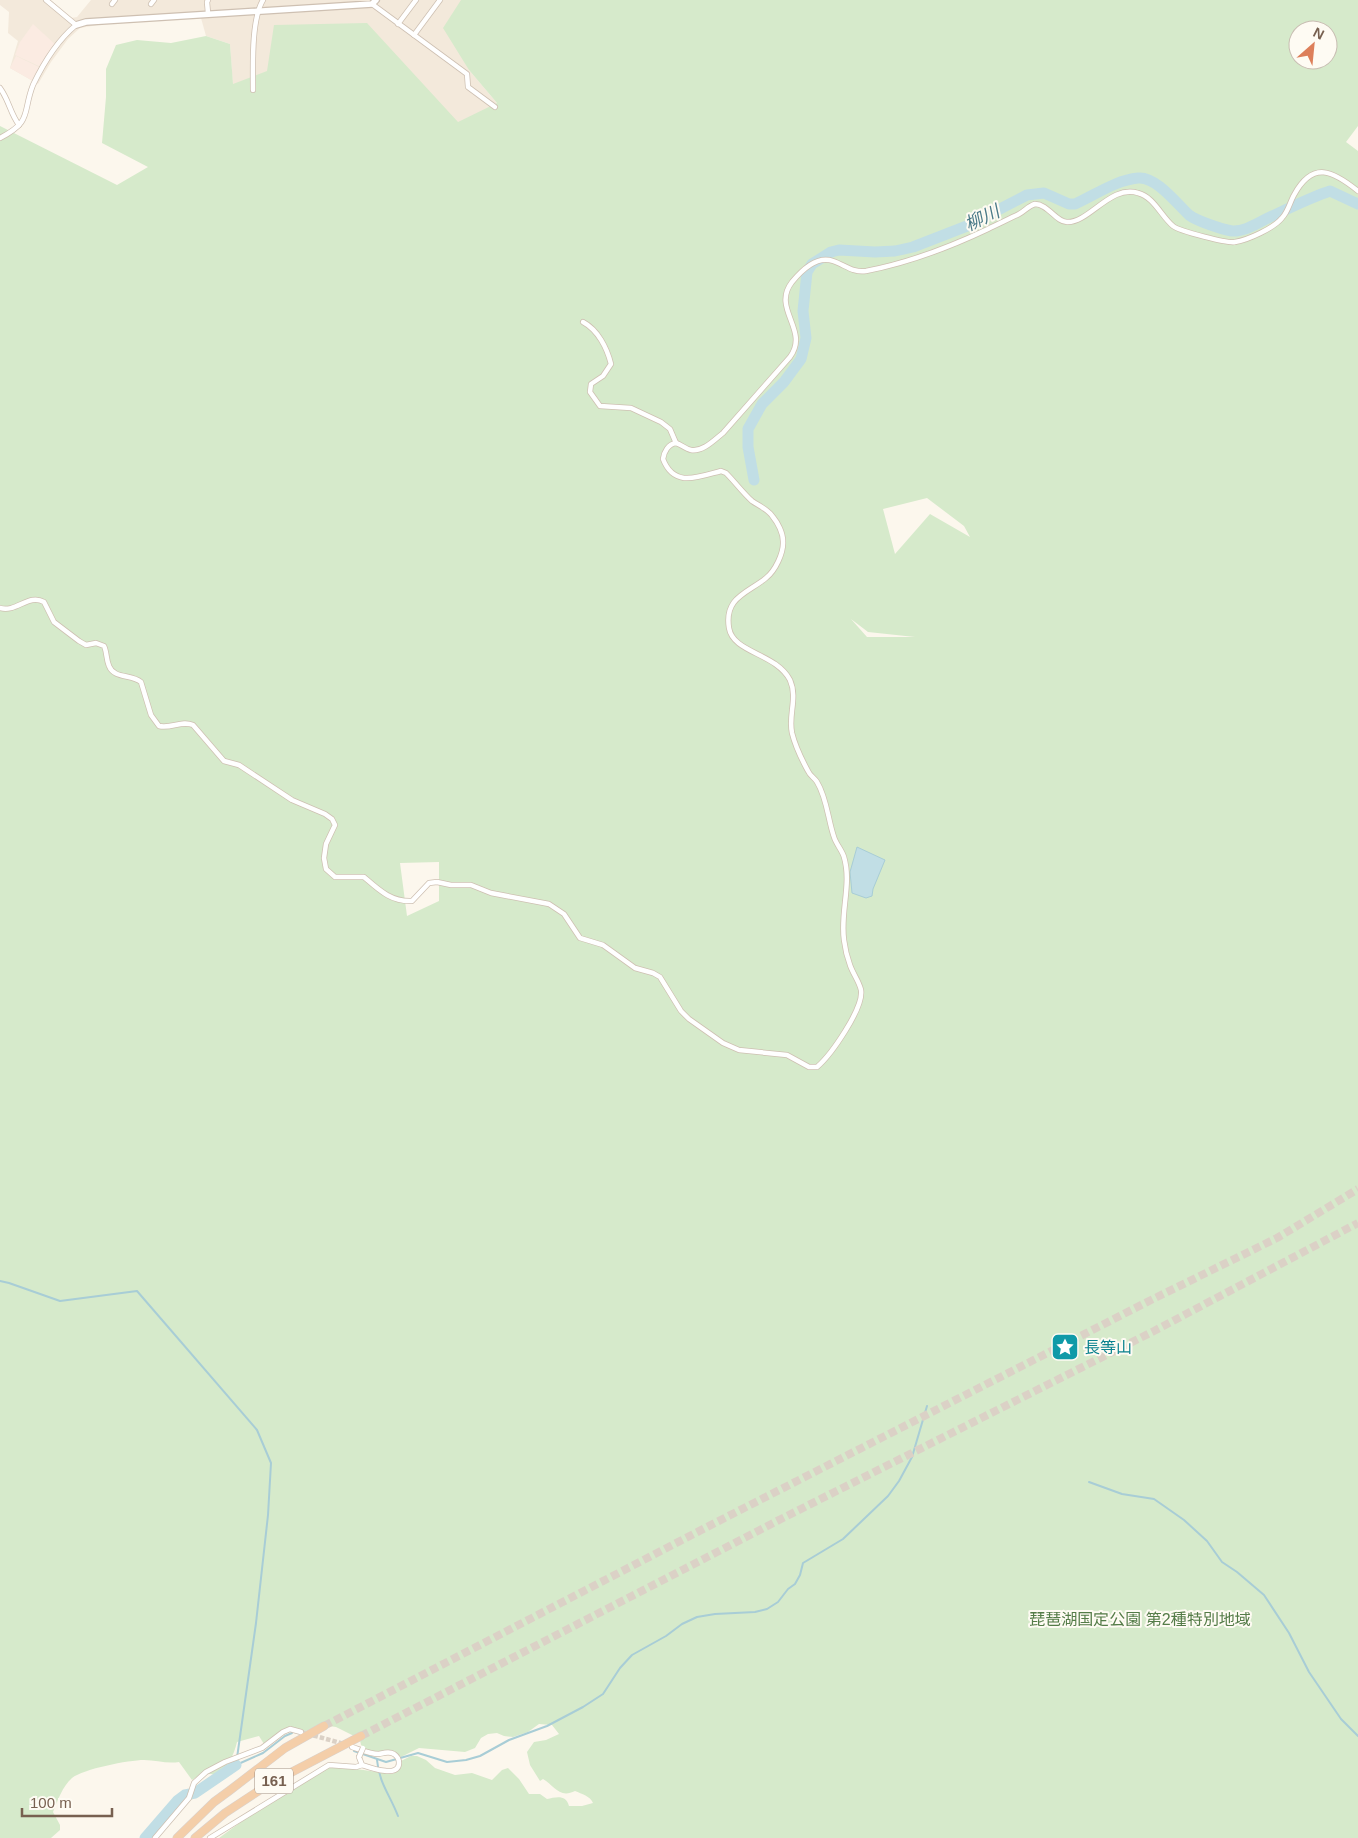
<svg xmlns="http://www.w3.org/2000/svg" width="1358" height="1838" font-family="Arial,'Noto Sans JP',sans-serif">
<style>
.residential{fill:#f3e9db}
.commercial{fill:#fbebe2}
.green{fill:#d6eacb;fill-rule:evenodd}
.water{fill:#c1dee5;stroke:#a8cdd6}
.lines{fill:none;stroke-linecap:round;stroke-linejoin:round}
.stream{stroke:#a8cdd6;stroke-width:2}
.river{stroke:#c1dee5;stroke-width:11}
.minor-tunnel{stroke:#dbd1c6;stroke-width:4.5;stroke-dasharray:4.5 2;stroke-linecap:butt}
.trunk-tunnel{stroke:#dbd1c6;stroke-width:8;stroke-dasharray:8 4;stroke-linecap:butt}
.minor-casing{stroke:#cec0b2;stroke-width:6}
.tertiary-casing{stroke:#cec0b2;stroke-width:8}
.trunk-casing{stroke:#d9d2ce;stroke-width:9}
.minor{stroke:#fff;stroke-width:4.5}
.tertiary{stroke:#fff;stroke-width:5.5}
.trunk{stroke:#f4cea9;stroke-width:8}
.minor-bridge-casing{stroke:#cec0b2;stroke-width:6;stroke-linecap:butt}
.minor-bridge{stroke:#fff;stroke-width:4.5}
.labels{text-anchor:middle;stroke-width:4;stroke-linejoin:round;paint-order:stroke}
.shield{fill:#fefbf3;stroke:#a08e81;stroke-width:1}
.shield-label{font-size:15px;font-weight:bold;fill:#776050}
.culture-label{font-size:16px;fill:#0d838f;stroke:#fefbf3;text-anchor:start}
.park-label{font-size:16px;fill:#547c48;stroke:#fefbf3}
.water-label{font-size:18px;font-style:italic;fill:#4a7a88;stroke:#fefbf3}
</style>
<rect width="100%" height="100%" fill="#fcf7ed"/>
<path class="residential" d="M 0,0 L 50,0 L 71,18 L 77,17 L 91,0 L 463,0 L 469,70 L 497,103 L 456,126 L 276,86 L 234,101 L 230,44 L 206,36 L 201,18 L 110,23 L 80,28 L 68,39 L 51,62 L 38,84 L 10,68 L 18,41 L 8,33 L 9,12 L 0,5 Z"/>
<g class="commercial">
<path d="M 33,24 L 56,45 L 50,51 L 41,67 L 15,55 L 20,42 Z"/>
<path d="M 16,56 L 41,68 L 33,81 L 10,68 Z"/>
</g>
<path class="green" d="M 461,0 L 1358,0 L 1358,126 L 1346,142 L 1358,151 L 1358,1838 L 219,1838 L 260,1808 L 328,1768 L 349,1768 L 392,1774 C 399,1771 401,1769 401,1761 L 411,1756 L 417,1756 L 426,1760 L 435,1768 L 455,1775 L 472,1773 L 492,1780 L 502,1770 L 508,1768 L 519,1779 L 529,1794 L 540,1794 L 547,1799 C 556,1797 566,1794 569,1806 L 582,1806 L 593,1803 C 590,1796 582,1794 575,1791 C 559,1799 554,1785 543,1779 L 540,1781 L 530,1765 L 527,1752 L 534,1742 L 546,1740 L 559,1734 L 552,1725 L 539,1724 L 528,1732 L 513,1737 L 504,1736 L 497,1733 L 488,1734 L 481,1738 L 475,1748 L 465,1752 L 419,1748 L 401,1757 L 387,1752 L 370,1752 L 361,1745 L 360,1740 L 356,1737 L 336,1727 L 322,1725 L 306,1731 L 295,1728 L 284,1729 L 264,1744 L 259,1736 L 237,1742 C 234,1755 228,1767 218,1775 L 203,1773 L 192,1780 L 179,1762 C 167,1764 156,1760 144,1760 C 129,1760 83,1769 72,1778 C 62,1787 58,1800 53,1812 L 60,1825 L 60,1830 L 51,1838 L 0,1838 L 0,126 L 117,185 L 148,167 L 102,143 L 106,97 L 106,69 L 116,45 L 137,40 L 171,43 L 206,36 L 230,44 L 233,84 L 267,71 L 274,25 L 367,23 L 458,122 L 497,103 L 469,70 L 443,28 ZM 1298,30 L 1328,30 L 1328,60 L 1298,60 ZM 927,498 L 964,526 L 970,537 L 930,514 L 895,554 L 883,509 ZM 851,619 L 868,632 L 915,637 L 867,637 ZM 439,862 L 439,901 L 407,916 L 400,863 Z"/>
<path class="water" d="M 857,847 L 885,860 L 873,889 L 872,896 L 866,898 L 852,893 L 850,872 Z"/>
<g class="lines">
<g class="stream">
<path d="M 0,1281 L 9,1283 L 60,1301 L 137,1291 L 257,1430 L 271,1463 L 268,1515 L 256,1623 L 236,1765"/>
<path d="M 1089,1482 L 1122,1494 L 1154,1499 L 1184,1520 L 1207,1541 L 1222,1562 L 1237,1572 L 1264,1595 L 1289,1633 L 1309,1672 L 1341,1719 L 1358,1736"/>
<path d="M 354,1751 L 386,1762 L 418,1753 L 447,1762 L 466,1760 L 480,1756 L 509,1740 L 547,1726 L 583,1707 L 603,1694 L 620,1668 L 632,1655 L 666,1636 L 682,1624 L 697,1617 L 715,1614 L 755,1612 L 767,1609 L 778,1602 L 788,1589 L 795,1584 L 800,1575 L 803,1563 L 843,1539 L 888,1496 L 899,1481 L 912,1457 L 927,1406"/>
<path d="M 377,1760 C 379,1783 390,1795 398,1816"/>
<path d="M 236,1765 L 263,1753 L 285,1736 L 292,1733"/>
</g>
<g class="river">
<path d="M 754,480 L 748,447 L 748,429 L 762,404 L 784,382 L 801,359 L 806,338 L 803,311 L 807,272 L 812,264 L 831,252 L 839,250 L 875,252 L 895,251 L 913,247 L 967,226 L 1027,195 L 1044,193 L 1069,204 L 1075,204 C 1095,195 1116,180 1138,178 C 1156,176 1177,204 1189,215 C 1197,221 1221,229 1232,231 C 1245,232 1259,222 1270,217 C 1290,208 1309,198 1330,191 L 1358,204"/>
<path d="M 145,1838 L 177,1801 L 185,1795 L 195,1793 L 236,1765"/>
</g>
<path class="minor-tunnel" d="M 301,1732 L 344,1744"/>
<g class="trunk-tunnel">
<path d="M 324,1726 L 707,1527 L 1151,1300 L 1277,1238 L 1358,1189"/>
<path d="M 361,1736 L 781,1519 L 1154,1331 L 1358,1223"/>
</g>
<g class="minor-casing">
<g id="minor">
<path d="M 112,4 L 115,0"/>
<path d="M 151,4 L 154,0"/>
<path d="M 372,4 L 467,74 L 468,87 L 495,107"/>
<path d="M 208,13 L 207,2 L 208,0"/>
<path d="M 398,24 L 416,0"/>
<path d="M 414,35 L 440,0"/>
<path d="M 0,88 C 9,100 10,113 19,125"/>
<path d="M 253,90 C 253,66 251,20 263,0"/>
<path d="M 0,138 C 33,121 22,113 33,85 C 43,64 58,40 76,25 L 46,0"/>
<path d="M 583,322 C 598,330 607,348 611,364 L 603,376 L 591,384 L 590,392 L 600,406 L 631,408 L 661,422 L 670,429 L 676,443"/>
<path d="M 0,608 C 16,613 29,593 44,602 L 54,622 L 79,641 L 86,645 L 96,643 L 104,646 C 107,652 106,659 109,666 C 114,679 131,674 141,682 L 151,715 L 159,726 C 171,729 182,720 193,725 L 224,761 L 239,765 L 292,800 L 325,814 L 332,819 L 335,825 L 326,844 L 324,858 L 326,869 L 335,877 L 364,877 C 379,890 391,902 412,901 L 429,883 L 437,882 L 451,885 L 471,885 L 491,893 L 549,904 L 564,914 L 580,938 L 603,945 L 635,968 L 653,973 L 660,977 L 681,1011 L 689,1019 L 723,1043 L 739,1050 L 787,1055 L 809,1067 L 817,1067 C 831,1055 864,1008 861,990 C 859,981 853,974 850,965 C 847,957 845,948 844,940 C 840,912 852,884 844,857 C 842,850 836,844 834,837 C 828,820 827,798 817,782 C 815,778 810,776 808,771 C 802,760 795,745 792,733 C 788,715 798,698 790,680 C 776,653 733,653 729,628 C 724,597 748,593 766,578 C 775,571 784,553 783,541 C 783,533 778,523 773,517 C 768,509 759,506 752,501 C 743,493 735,482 726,473 L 721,471 C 698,477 674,488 663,459 C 664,452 668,444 676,443 C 681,444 685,449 691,450 C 703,452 714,440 723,433 L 790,357 C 810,330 771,309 792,282 C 801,271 816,255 833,261 C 845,265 853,273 866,271 C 908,263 950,247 988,229 C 998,224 1009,219 1019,214 C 1025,211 1028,206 1035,204 C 1048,204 1056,222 1067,222 C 1089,223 1111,184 1138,193 C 1154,197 1161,216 1173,226 C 1179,231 1229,244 1235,242 C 1248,240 1274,228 1282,218 C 1288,212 1290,202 1294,195 C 1313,160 1333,171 1358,191"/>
<path d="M 352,1747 C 361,1750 370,1754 379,1754 C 384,1753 389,1751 394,1754 C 397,1756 399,1760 399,1763 C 399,1778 371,1768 362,1765 L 359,1757"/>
<path d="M 155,1838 L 189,1798 L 194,1783 L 206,1772 L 225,1762 L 262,1748 L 283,1732 L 290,1729 L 301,1732"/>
<path d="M 210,1838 L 329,1765 L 356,1767 L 362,1765"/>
</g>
</g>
<g class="tertiary-casing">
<path id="tertiary" d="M 76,25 L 86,22 L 372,4 L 376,0"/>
</g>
<g class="trunk-casing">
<g id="trunk">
<path d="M 177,1838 L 214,1802 L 229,1791 L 285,1748 L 324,1726"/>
<path d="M 195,1838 L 225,1813 L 269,1784 L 361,1736"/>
</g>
</g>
<use href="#minor" class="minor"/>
<use href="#tertiary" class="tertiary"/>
<use href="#trunk" class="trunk"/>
<g class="minor-bridge-casing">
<path id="minor-bridge" d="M 359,1757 L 363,1748"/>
</g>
<use href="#minor-bridge" class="minor-bridge"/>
</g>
<defs>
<g id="sight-square" transform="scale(1.4375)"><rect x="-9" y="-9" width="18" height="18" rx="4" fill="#0f9aa8" stroke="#fefbf3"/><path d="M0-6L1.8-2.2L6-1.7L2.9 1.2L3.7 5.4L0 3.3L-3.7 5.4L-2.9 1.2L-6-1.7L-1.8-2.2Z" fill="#fff"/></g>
</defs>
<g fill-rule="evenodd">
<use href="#sight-square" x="1065" y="1347"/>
</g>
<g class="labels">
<rect class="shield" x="255" y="1768.5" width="38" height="25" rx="4"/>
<g class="shield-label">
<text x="274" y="1786">161</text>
</g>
<g class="culture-label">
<text x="1084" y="1353">長等山</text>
</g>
<g class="park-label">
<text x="1140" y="1625">琵琶湖国定公園 第2種特別地域</text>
</g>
<g class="water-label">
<text transform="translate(982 218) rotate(-26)" y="6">柳川</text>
</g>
</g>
<g transform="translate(1313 45) rotate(27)"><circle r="24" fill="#fefbf3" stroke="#c8bdb2"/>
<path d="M0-4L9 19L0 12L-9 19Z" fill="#dd7f5a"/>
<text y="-8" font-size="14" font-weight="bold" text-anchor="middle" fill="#776050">N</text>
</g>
<path d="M22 1808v8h90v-8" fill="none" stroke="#776050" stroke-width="2.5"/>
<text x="30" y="1808" font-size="15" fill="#776050" stroke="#fefbf3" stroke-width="4" paint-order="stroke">100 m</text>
</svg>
